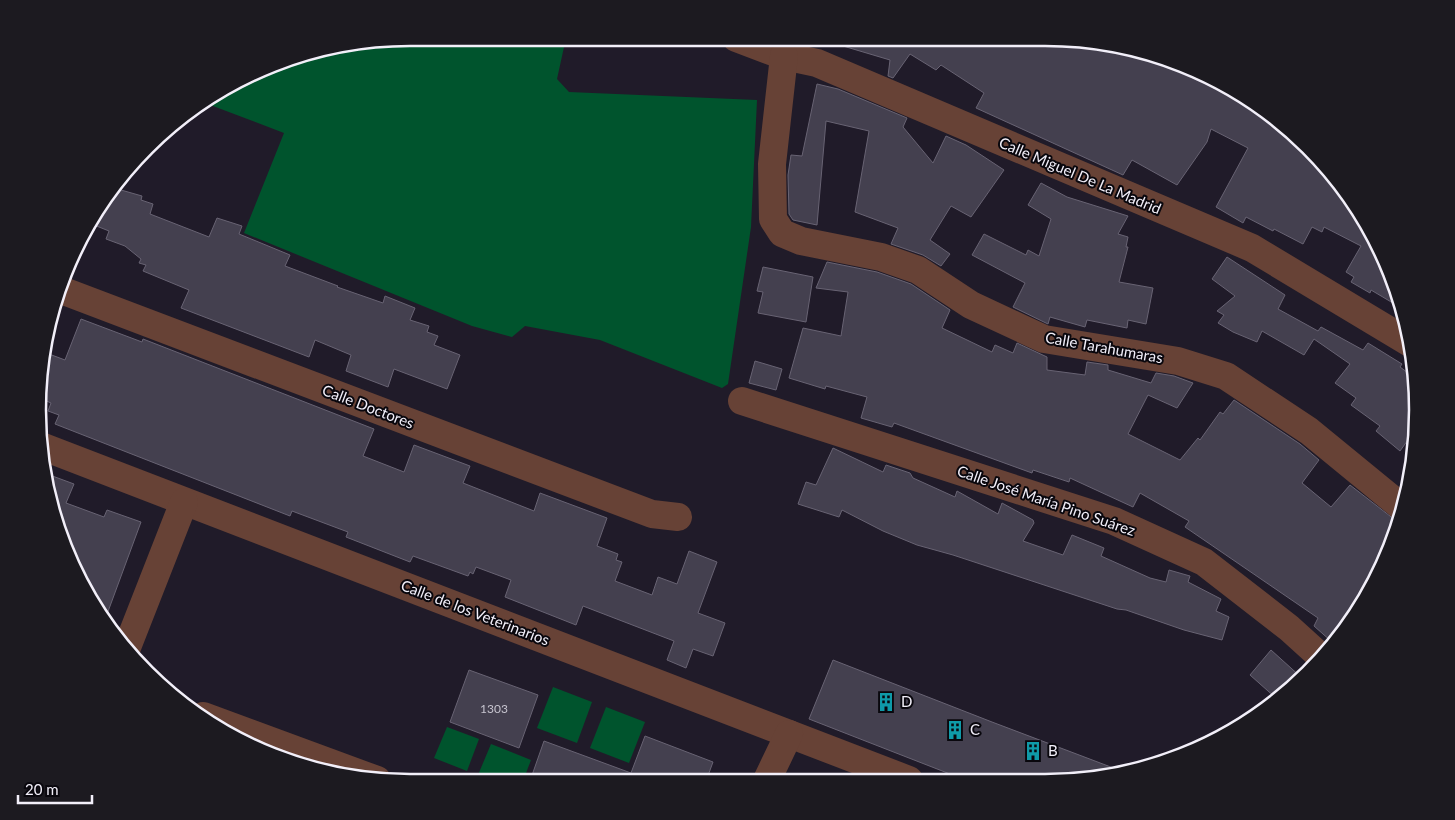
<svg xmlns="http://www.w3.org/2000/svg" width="1455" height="820" font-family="Lato,sans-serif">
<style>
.green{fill:#00542d}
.building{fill:#44404f;stroke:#686373}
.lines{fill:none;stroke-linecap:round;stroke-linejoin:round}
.minor{stroke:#674236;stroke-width:28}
.labels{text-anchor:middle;stroke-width:4;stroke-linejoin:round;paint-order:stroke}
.number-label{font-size:12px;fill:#c6c3ce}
.street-label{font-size:15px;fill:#f2eff9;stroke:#09070d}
.poi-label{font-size:15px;fill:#f2eff9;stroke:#09070d;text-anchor:start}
.rim{fill:none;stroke:#f2eff9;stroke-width:2.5}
</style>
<rect width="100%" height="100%" fill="#201b29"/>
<g class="green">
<path d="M 410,38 L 566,38 L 557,79 L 569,92 L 757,100 L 751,227 L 728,384 L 722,388 L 600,340 L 525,326 L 512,337 L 472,326 L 244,233 L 284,133 L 205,103 L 291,57 Z"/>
<path d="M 553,687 L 592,702 L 577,743 L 537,728 Z"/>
<path d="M 606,707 L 645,722 L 629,763 L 590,748 Z"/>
<path d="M 447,727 L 479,739 L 467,771 L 434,758 Z"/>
<path d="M 491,744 L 531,760 L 523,781 L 493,781 L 478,775 Z"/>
</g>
<g class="building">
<path d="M 833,38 L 881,38 L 890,41 L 886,38 L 1069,38 L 1164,57 L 1232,88 L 1291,130 L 1341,183 L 1379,246 L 1403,309 L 1371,290 L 1370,293 L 1351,282 L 1354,277 L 1346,272 L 1361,246 L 1324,227 L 1322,232 L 1312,227 L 1303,244 L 1274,229 L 1273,231 L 1246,217 L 1243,223 L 1216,207 L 1248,148 L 1211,129 L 1207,142 L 1177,185 L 1132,160 L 1123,175 L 976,108 L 984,93 L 941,65 L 936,70 L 910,54 L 893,78 L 888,76 L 890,60 L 833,43 Z"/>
<path d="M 817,84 L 838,89 L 907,118 L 903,127 L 933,163 L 946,136 L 966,145 L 1004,170 L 971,217 L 951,206 L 930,240 L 950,254 L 941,266 L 923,255 L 891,244 L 898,228 L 855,212 L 869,131 L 826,121 L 817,225 L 793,220 L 789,214 L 788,175 L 791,155 L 802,156 Z"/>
<path d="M 1041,183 L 1067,197 L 1128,216 L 1118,234 L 1128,237 L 1126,247 L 1128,247 L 1119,282 L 1153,288 L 1146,324 L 1128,320 L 1127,328 L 1087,320 L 1085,327 L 1050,317 L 1048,324 L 1013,307 L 1025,283 L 972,255 L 984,234 L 1026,255 L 1028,250 L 1039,256 L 1051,219 L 1028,205 Z"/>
<path d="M 114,188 L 142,196 L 141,200 L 153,204 L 150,214 L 209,237 L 217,218 L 242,226 L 239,234 L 290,255 L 285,266 L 338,286 L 337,287 L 383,303 L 385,296 L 415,308 L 410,320 L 429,326 L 427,332 L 438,336 L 434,345 L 460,355 L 447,389 L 394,369 L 388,387 L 346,371 L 351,355 L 315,340 L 309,357 L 181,308 L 189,290 L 143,271 L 146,265 L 139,263 L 141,259 L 125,246 L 106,239 L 109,231 L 94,225 L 105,198 Z"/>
<path d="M 1227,257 L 1285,295 L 1278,309 L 1318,331 L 1321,327 L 1363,350 L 1368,343 L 1402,364 L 1400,367 L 1415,378 L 1415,430 L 1400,451 L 1376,431 L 1380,426 L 1351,405 L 1356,398 L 1335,383 L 1350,364 L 1314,339 L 1304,355 L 1262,331 L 1257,342 L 1233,332 L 1218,323 L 1224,315 L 1217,311 L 1235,296 L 1212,279 Z"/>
<path d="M 827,262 L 877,272 L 911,284 L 950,310 L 942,328 L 992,352 L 995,345 L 1013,353 L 1017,343 L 1047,357 L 1047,370 L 1085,375 L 1087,362 L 1108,365 L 1108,370 L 1151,383 L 1156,373 L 1174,376 L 1193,383 L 1177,408 L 1148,395 L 1128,434 L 1180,460 L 1198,438 L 1200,440 L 1220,412 L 1223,414 L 1234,400 L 1300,444 L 1319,460 L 1302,483 L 1331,507 L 1350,485 L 1399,523 L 1367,596 L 1332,642 L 1314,626 L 1318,618 L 1185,527 L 1189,521 L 1140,493 L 1133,507 L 1070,478 L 1069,482 L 1033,470 L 1032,473 L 894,423 L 892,427 L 861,418 L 867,397 L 826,386 L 825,389 L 789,378 L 803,328 L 841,336 L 848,292 L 816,288 Z"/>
<path d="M 763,267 L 813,277 L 806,322 L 758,313 L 763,292 L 757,291 Z"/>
<path d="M 81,319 L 142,342 L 143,339 L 374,429 L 363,456 L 404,472 L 414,445 L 470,466 L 463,483 L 534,511 L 540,493 L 607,518 L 597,546 L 618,554 L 616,560 L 622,562 L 615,581 L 652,595 L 658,577 L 677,584 L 689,551 L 717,562 L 698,613 L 725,623 L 713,656 L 693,649 L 686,668 L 667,660 L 674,641 L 583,606 L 576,625 L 505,597 L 511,580 L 476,567 L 473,574 L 470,572 L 468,576 L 413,556 L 410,562 L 346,537 L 348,532 L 292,511 L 290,516 L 55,424 L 59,415 L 48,411 L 51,403 L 42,399 L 45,365 L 49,354 L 65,360 Z"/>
<path d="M 755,361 L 782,369 L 776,390 L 749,383 Z"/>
<path d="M 833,448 L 883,472 L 886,465 L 910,473 L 913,478 L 955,497 L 957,491 L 998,514 L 1002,503 L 1033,520 L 1034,523 L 1023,541 L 1063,555 L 1072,535 L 1104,548 L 1101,556 L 1150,578 L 1166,582 L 1169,570 L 1190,576 L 1188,582 L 1221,599 L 1216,611 L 1229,617 L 1222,640 L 1184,630 L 1126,610 L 1117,609 L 953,555 L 917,545 L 883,531 L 842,510 L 839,517 L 798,504 L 806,482 L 816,485 Z"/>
<path d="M 47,474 L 74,484 L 66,503 L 104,517 L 107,510 L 141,522 L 106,617 L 66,552 Z"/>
<path d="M 1271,650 L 1302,678 L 1277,699 L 1250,675 Z"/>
<path d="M 833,660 L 992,722 L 1124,772 L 1093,779 L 969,780 L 950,774 L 809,719 Z"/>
<path d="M 469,670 L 538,695 L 519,748 L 450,722 Z"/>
<path d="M 645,736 L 713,762 L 706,781 L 530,781 L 544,741 L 631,773 Z"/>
</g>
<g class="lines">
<g class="minor">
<path d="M 736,38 L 784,56 L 817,63 L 1252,248 L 1410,343"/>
<path d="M 784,56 L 772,164 L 773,219 L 782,233 L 801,241 L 881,257 L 918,270 L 971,305 L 1044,339 L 1178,361 L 1226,376 L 1309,431 L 1403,508"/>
<path d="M 61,290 L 652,514 L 678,517"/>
<path d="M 742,401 L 1114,521 L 1204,562 L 1289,628 L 1321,657"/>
<path d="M 41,446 L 909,780"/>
<path d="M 126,650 L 184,502"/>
<path d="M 203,716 L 377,780"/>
<path d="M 767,780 L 789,734"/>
</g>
</g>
<defs>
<g id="building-bare" transform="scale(1.5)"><path d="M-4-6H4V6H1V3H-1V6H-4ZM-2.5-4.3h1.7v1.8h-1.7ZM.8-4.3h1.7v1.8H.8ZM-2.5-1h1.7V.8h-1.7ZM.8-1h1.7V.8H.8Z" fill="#0f9aa8" stroke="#09070d" stroke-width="2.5" paint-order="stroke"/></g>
</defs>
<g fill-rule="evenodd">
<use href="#building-bare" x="886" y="702"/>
<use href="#building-bare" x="955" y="730"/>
<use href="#building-bare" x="1033" y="751"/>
</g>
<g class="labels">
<g class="number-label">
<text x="494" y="713">1303</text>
</g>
<g class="street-label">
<text transform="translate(1080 176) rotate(23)" y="5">Calle Miguel De La Madrid</text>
<text transform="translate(1104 348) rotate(10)" y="5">Calle Tarahumaras</text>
<text transform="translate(368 407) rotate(21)" y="5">Calle Doctores</text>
<text transform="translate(1046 501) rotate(19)" y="5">Calle José María Pino Suárez</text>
<text transform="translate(475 613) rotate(21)" y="5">Calle de los Veterinarios</text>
</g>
<g class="poi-label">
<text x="901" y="707">D</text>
<text x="970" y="735">C</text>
<text x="1048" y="756">B</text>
</g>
</g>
<path d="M0 0H1455V820H0ZM410 46H1045A364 364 0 0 1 1409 410V410A364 364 0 0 1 1045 774H410A364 364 0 0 1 46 410V410A364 364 0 0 1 410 46Z" fill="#1c1a20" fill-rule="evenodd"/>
<path class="rim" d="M410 46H1045A364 364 0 0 1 1409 410V410A364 364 0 0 1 1045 774H410A364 364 0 0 1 46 410V410A364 364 0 0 1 410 46Z"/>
<path d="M18 795v8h74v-8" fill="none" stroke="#f2eff9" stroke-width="2.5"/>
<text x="25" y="795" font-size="15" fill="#f2eff9" stroke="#09070d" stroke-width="4" paint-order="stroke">20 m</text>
</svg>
